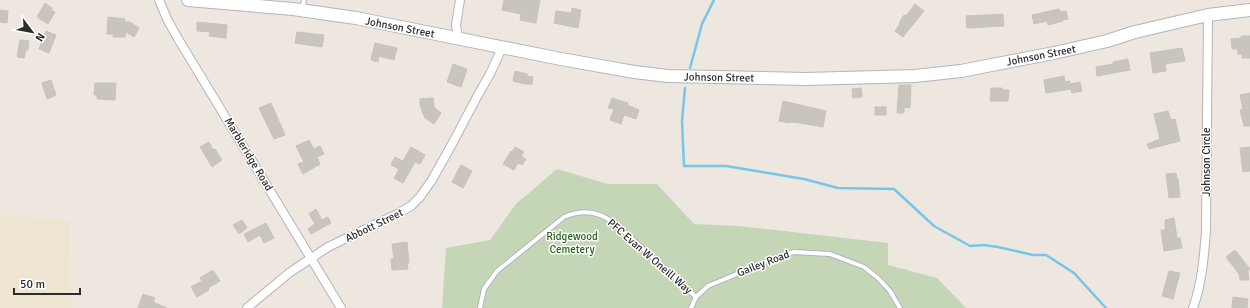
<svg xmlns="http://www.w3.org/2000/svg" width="1250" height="308" font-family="Signika,sans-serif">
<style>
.education{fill:#ede5cf}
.cemetery{fill:#c5d6b7}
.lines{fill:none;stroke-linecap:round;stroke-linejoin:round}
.stream{stroke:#77c6e9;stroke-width:2.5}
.building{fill:#c9c5bd;stroke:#c8c3b8}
.lane-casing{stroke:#b2b4bf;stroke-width:6}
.street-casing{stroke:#b2b4bf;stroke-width:10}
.secondary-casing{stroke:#b2b4bf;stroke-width:14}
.lane{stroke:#fff;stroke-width:4}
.street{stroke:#fff;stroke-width:8}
.secondary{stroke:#fff;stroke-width:12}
.labels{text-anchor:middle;stroke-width:3;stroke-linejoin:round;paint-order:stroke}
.street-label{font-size:11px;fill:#2c2c2c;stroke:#fff}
.park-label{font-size:11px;fill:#2a671e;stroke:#fff}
</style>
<rect width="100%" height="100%" fill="#ede7df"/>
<path class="education" d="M 0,215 L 70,221 L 71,308 L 0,308 Z"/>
<path class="cemetery" d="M 557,169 L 608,184 L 657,184 L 694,224 L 739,226 L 888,243 L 888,265 L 937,278 L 966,308 L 442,308 L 446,248 L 490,240 L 516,204 Z"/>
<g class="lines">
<g class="stream">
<path d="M 690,68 L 702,24 L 714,0"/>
<path d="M 685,88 L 682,121 L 684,166 L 726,166 L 804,179 L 838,188 L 894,189 L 934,226 L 970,246 L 984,245 L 998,247 L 1033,255 L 1046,255 L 1074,273 L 1106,308"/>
</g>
</g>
<g class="building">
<path d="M 504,0 L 540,0 L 536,23 L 520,20 L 521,14 L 502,10 Z"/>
<path d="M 45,3 L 52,8 L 51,10 L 55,12 L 48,24 L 37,17 Z"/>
<path d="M 915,4 L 924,11 L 903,37 L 895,31 L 900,24 L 899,23 L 904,15 L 906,16 Z"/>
<path d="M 572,8 L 581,10 L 578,28 L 554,23 L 556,11 L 571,13 Z"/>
<path d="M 1059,9 L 1060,12 L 1066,11 L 1068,19 L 1062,20 L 1063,21 L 1048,25 L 1047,21 L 1034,24 L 1032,15 Z"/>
<path d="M 0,10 L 8,11 L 7,23 L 0,22 Z"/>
<path d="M 1003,14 L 1004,26 L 967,28 L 966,16 Z"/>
<path d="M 108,17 L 125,19 L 124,22 L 130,22 L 139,28 L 134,37 L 126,32 L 125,37 L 113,37 L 113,34 L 107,34 Z"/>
<path d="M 197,22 L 227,25 L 226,38 L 209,36 L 210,32 L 197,31 Z"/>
<path d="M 46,31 L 56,35 L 49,53 L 39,49 Z"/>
<path d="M 297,32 L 324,35 L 322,47 L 295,43 Z"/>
<path d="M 1241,36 L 1250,36 L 1250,58 L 1242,58 L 1242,54 L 1238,54 L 1238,49 L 1232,49 L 1231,39 L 1241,38 Z"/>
<path d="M 20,40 L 29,41 L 28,50 L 26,50 L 24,58 L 17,57 Z"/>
<path d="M 375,43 L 397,48 L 394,60 L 379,56 L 378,62 L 371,60 Z"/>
<path d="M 1182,48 L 1185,61 L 1165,64 L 1166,71 L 1153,73 L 1150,53 Z"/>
<path d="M 1128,59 L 1130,70 L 1097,76 L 1096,67 L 1113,64 L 1113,62 Z"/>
<path d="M 453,64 L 467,69 L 461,87 L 447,82 Z"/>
<path d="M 515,71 L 527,74 L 527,76 L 533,77 L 532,84 L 525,84 L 513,81 Z"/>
<path d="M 1064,76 L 1065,82 L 1070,81 L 1070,84 L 1080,82 L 1082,91 L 1072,93 L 1071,89 L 1046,93 L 1044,80 Z"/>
<path d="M 51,80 L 56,95 L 47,99 L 42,83 Z"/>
<path d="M 95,83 L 116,83 L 115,100 L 97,99 L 97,95 L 94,95 Z"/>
<path d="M 899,85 L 911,85 L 910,108 L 904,107 L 904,113 L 897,113 Z"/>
<path d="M 861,88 L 862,97 L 853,98 L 852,89 Z"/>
<path d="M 991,88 L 1002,88 L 1003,90 L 1009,90 L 1008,101 L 990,101 Z"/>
<path d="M 1250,93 L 1250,126 L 1244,126 L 1240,110 L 1243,109 L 1240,95 Z"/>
<path d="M 433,98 L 434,107 L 441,113 L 434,124 L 425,118 L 422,111 L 420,104 L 420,99 Z"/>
<path d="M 612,98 L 628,103 L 627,105 L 639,110 L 636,119 L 624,115 L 621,124 L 610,120 L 614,109 L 608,108 Z"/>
<path d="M 783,101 L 826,111 L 823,127 L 800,123 L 791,122 L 790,123 L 779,121 Z"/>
<path d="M 271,103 L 285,135 L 274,139 L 259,108 Z"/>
<rect x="875" y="107" width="11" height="8"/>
<path d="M 1168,111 L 1171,120 L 1175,119 L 1180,141 L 1149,149 L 1147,144 L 1160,139 L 1154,114 Z"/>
<path d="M 309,140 L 314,149 L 320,146 L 324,154 L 317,157 L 320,164 L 303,174 L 298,164 L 304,162 L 296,146 Z"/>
<path d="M 209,142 L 213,150 L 215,149 L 222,160 L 212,167 L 200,147 Z"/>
<path d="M 411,147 L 425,155 L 420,164 L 415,162 L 403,183 L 394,178 L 399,169 L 391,165 L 395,157 L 403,161 Z"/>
<path d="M 515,147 L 524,152 L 521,156 L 526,159 L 522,165 L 518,163 L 514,170 L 503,164 L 511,151 L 512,152 Z"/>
<path d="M 1250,147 L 1250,171 L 1243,172 L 1240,148 Z"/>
<path d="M 461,165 L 472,171 L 463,188 L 452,182 Z"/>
<path d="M 1176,173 L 1177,179 L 1178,179 L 1180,197 L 1169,198 L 1166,174 Z"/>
<path d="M 316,209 L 322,220 L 328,217 L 331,223 L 311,234 L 308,229 L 315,224 L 309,214 Z"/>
<path d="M 1174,218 L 1177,238 L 1180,238 L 1182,248 L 1164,251 L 1161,230 L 1165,230 L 1165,220 Z"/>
<path d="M 242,220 L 247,228 L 239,234 L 233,225 Z"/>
<path d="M 266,223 L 274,238 L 264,243 L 260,235 L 248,242 L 244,234 Z"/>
<path d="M 407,242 L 409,263 L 407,263 L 408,269 L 392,270 L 391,259 L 394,259 L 392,244 Z"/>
<path d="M 1235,250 L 1250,269 L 1248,271 L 1249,280 L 1240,280 L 1239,274 L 1226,257 Z"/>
<path d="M 213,270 L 220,281 L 208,288 L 209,290 L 197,297 L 191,287 L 202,281 L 200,278 Z"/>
<path d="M 1169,271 L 1180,273 L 1173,299 L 1162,296 Z"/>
<path d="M 143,294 L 155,298 L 153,302 L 167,308 L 138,308 Z"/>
<path d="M 1233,297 L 1248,299 L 1247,308 L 1232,308 Z"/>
</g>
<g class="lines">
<g class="lane-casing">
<g id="lane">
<path d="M 302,10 L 304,0"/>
<path d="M 480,308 L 484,289 L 497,271 L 564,217 C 584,208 600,212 617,225 L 696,297"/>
<path d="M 691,308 L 696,297 L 708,286 L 775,258 L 794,252 L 830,254 L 864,267 L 878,278 L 890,291 L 900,308"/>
</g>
</g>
<g class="street-casing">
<g id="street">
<path d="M 159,0 L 168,21 L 180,42 L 341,308"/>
<path d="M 458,38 L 456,25 L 460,0"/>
<path d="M 247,308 L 289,273 L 328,247 L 399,213 L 411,206 L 420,197 L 432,180 L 451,146 L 478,95 L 490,74 L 502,48"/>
<path d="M 1193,308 C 1202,283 1204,257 1206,231 L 1208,15"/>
</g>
</g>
<g class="secondary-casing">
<path id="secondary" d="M 188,0 L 293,9 L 356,18 L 561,59 L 634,72 L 668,76 L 806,79 L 915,76 L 961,71 L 1054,53 L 1107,41 L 1135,32 L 1208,15 L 1250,10"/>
</g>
<use href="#lane" class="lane"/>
<use href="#street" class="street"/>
<use href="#secondary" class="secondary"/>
</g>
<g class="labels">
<g class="street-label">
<text transform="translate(400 27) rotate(11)" y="4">Johnson Street</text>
<text transform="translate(1041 55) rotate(-11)" y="4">Johnson Street</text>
<text transform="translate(719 77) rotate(1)" y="4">Johnson Street</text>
<text transform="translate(249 154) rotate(59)" y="4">Marbleridge Road</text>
<text transform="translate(1206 162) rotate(-90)" y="4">Johnson Circle</text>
<text transform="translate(374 225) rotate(-26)" y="4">Abbott Street</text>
<text transform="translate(650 256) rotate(41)" y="4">PFC Evan W Oneill Way</text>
<text transform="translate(763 263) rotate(-21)" y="4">Gailey Road</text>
</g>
<g class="park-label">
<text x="572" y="240">Ridgewood<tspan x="572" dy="13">Cemetery</tspan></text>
</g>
</g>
<g transform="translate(32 32) rotate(122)" stroke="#ffffff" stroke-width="3" paint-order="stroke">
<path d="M0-3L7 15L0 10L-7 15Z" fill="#2c2c2c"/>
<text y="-6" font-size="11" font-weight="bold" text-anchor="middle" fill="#2c2c2c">N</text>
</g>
<path d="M14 288v6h66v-6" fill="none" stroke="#2c2c2c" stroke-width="2"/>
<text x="20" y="288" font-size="12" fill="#2c2c2c" stroke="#ffffff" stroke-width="3" paint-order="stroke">50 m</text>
</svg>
